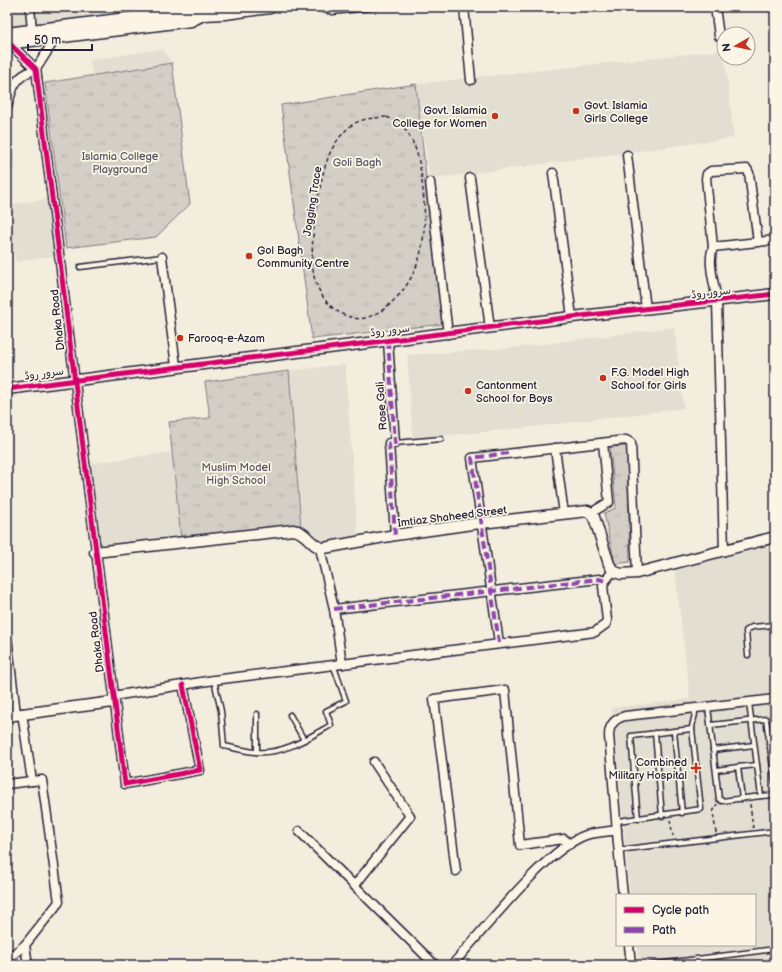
<svg xmlns="http://www.w3.org/2000/svg" width="782" height="972" font-family="'Balsamiq Sans','Playpen Sans Arabic',sans-serif">
<style>
.built{fill:#e3ded2}
.grass{fill:url(#grass-tufts);stroke:#7b7880}
.lines{fill:none;stroke-linecap:round;stroke-linejoin:round}
.service-casing{stroke:#22223b;stroke-width:7}
.minor-casing{stroke:#22223b;stroke-width:11}
.tertiary-casing{stroke:#22223b;stroke-width:13}
.secondary-casing{stroke:#22223b;stroke-width:15}
.path{stroke:#22223b;stroke-width:1.5;stroke-dasharray:4 3;stroke-linecap:butt}
.service{stroke:#fcf5e5;stroke-width:4}
.minor{stroke:#fcf5e5;stroke-width:8}
.tertiary{stroke:#fcf5e5;stroke-width:10}
.secondary{stroke:#fcf5e5;stroke-width:12}
.quiet{stroke:#8e44ad;stroke-width:4;stroke-dasharray:8 4;stroke-linecap:butt}
.cycleway-casing{stroke:#fcf5e5;stroke-width:8}
.cycleway{stroke:#d6006c;stroke-width:5}
.poi-dot{fill:#c8321e;stroke:#fcf5e5;stroke-width:1.5}
.labels{text-anchor:middle;stroke-width:3.5;stroke-linejoin:round;paint-order:stroke}
.poi-label{font-size:11px;fill:#22223b;stroke:#fcf5e5;text-anchor:start}
.park-label{font-size:11px;fill:#575665;stroke:#fcf5e5}
.street-label{font-size:11px;fill:#22223b;stroke:#fcf5e5}
</style>
<defs>
<pattern id="grass-tufts" width="24" height="20" patternUnits="userSpaceOnUse"><rect width="24" height="20" fill="#d4cfc6"/><path d="M3 7l-1-3M5 7V3M7 7l1-3M15 17l-1-3M17 17v-4M19 17l1-3" fill="none" stroke="#b6b1ab"/></pattern>
</defs>
<rect width="100%" height="100%" fill="#f3edde"/>
<filter id="ink" filterUnits="userSpaceOnUse"><feTurbulence type="fractalNoise" baseFrequency=".025" numOctaves="2"/><feDisplacementMap in="SourceGraphic" scale="8" xChannelSelector="R" yChannelSelector="G"/><feConvolveMatrix kernelMatrix="1 2 1 2 8 2 1 2 1" color-interpolation-filters="sRGB"/></filter>
<g filter="url(#ink)">
<g class="built">
<path d="M 7,7 L 207,7 L 207,11 L 7,43 Z"/>
<path d="M 163,49 L 172,63 L 93,76 L 89,60 Z"/>
<path d="M 724,50 L 734,138 L 430,179 L 416,84 Z"/>
<path d="M 48,199 L 55,256 L 16,262 L 7,215 L 7,205 Z"/>
<path d="M 674,327 L 684,408 L 533,427 L 413,439 L 407,355 L 521,347 Z"/>
<path d="M 345,364 L 358,539 L 327,543 L 302,527 L 289,371 Z"/>
<path d="M 171,452 L 181,539 L 97,548 L 86,464 Z"/>
<path d="M 775,541 L 775,965 L 640,965 L 637,945 L 755,945 L 755,895 L 630,895 L 612,708 L 690,699 L 675,570 Z"/>
</g>
<g class="grass">
<path d="M 172,63 L 190,204 L 156,237 L 66,248 L 45,83 Z"/>
<path d="M 416,84 L 442,324 L 312,339 L 281,105 Z"/>
<path d="M 289,371 L 301,527 L 181,539 L 169,422 L 210,418 L 205,382 Z"/>
<path d="M 627,446 L 630,562 L 615,564 L 604,513 L 616,508 L 610,447 Z"/>
</g>
<g class="lines">
<g class="service-casing">
<g id="service">
<path d="M 312,7 L 333,12 L 376,7"/>
<path d="M 80,267 L 162,257"/>
<path d="M 395,443 L 441,439"/>
<path d="M 748,655 L 746,631 L 752,627 L 775,625"/>
<path d="M 214,680 L 221,711 L 224,746 C 234,748 245,751 255,752 C 283,755 308,738 331,725 L 326,711 L 346,701 L 333,664"/>
<path d="M 708,707 L 719,799 L 722,801 L 761,796 L 749,703"/>
<path d="M 257,714 L 257,752"/>
<path d="M 290,715 L 304,740"/>
<path d="M 711,725 L 766,719 L 775,782"/>
<path d="M 674,731 L 682,813"/>
<path d="M 655,733 L 662,816"/>
<path d="M 713,750 L 754,745"/>
<path d="M 738,767 L 757,765"/>
<path d="M 716,770 L 738,767 L 742,799"/>
<path d="M 761,796 L 775,795"/>
<path d="M 638,819 L 631,736 L 692,729"/>
<path d="M 618,821 L 701,809 L 692,729 C 692,721 696,717 695,709"/>
<path d="M 618,850 L 775,831"/>
<path d="M 650,965 L 775,949"/>
</g>
</g>
<g class="minor-casing">
<g id="minor">
<path d="M 30,7 L 32,31"/>
<path d="M 464,7 L 471,80"/>
<path d="M 715,7 L 719,36"/>
<path d="M 9,43 L 36,69 L 125,784 L 200,770 L 183,685"/>
<path d="M 36,69 L 57,36"/>
<path d="M 7,108 C 12,87 15,76 36,69"/>
<path d="M 7,152 L 7,167"/>
<path d="M 627,155 L 646,309"/>
<path d="M 553,173 L 572,317"/>
<path d="M 470,178 L 490,328"/>
<path d="M 430,182 L 448,334"/>
<path d="M 713,247 L 706,178 L 707,174 L 711,171 L 747,169 L 749,173 L 758,242"/>
<path d="M 162,257 L 176,366"/>
<path d="M 388,341 L 395,443 L 389,443 L 395,535"/>
<path d="M 555,448 L 564,514"/>
<path d="M 591,513 L 609,502 L 603,443"/>
<path d="M 724,551 L 717,302 C 715,285 707,263 713,247 L 775,240"/>
<path d="M 334,609 L 599,579 L 605,581"/>
<path d="M 7,636 L 16,714"/>
<path d="M 499,643 L 472,458 L 626,440 L 631,443 L 637,573"/>
<path d="M 342,664 L 595,632 L 606,624 L 607,620 L 603,586 L 605,581 L 613,571"/>
<path d="M 113,696 L 214,680 L 342,664 L 334,609 L 320,548"/>
<path d="M 7,784 L 32,781 L 22,713"/>
<path d="M 299,831 L 435,965"/>
<path d="M 456,871 L 434,699 L 505,690 L 520,845 L 564,839 L 570,844"/>
<path d="M 355,885 L 410,816 L 374,762"/>
<path d="M 623,895 C 617,842 614,789 609,736 C 609,725 614,719 625,716 L 775,699"/>
<path d="M 25,945 L 28,965"/>
<path d="M 629,945 L 631,965"/>
<path d="M 7,959 L 25,945 L 59,902 L 42,780 L 32,781"/>
<path d="M 452,965 C 483,931 546,849 586,835 C 596,832 607,832 617,830"/>
</g>
</g>
<g class="tertiary-casing">
<g id="tertiary">
<path d="M 7,389 L 572,317 L 775,294"/>
<path d="M 95,552 L 293,530 C 307,531 311,548 324,548 L 395,535 L 472,524 L 588,511 L 594,517 L 609,564 L 613,571 L 621,574 L 637,573 L 775,537"/>
<path d="M 7,716 L 113,702"/>
</g>
</g>
<g class="secondary-casing">
<g id="secondary">
<path d="M 7,34 L 191,11 L 203,14"/>
<path d="M 7,43 L 191,20 L 203,14 L 225,13 L 270,7"/>
</g>
</g>
<g class="path">
<path d="M 387,117 C 391,119 397,121 400,124 C 416,139 420,162 422,182 C 427,222 427,264 398,296 C 391,303 386,309 377,313 C 370,317 362,320 354,318 C 334,314 321,299 315,280 C 307,254 318,184 328,158 C 332,147 339,137 348,128 C 359,118 373,118 387,117 Z"/>
<path d="M 750,804 L 753,828"/>
<path d="M 670,820 L 673,836"/>
<path d="M 716,833 L 713,812 L 717,804"/>
</g>
<use href="#service" class="service"/>
<use href="#minor" class="minor"/>
<use href="#tertiary" class="tertiary"/>
<use href="#secondary" class="secondary"/>
<g class="quiet">
<path d="M 388,341 L 395,443 L 389,443 L 395,535"/>
<path d="M 334,609 L 599,579 L 605,581"/>
<path d="M 499,643 L 472,458 L 508,453"/>
</g>
<g class="cycleway-casing">
<g id="cycleway">
<path d="M 9,43 L 36,69 L 125,784 L 200,770 L 183,685"/>
<path d="M 7,389 L 572,317 L 775,294"/>
</g>
</g>
<use href="#cycleway" class="cycleway"/>
</g>
</g>
<g class="poi-dot">
<circle cx="576" cy="111" r="4"/>
<circle cx="495" cy="116" r="4"/>
<circle cx="249" cy="256" r="4"/>
<circle cx="180" cy="338" r="4"/>
<circle cx="603" cy="378" r="4"/>
<circle cx="468" cy="391" r="4"/>
<path d="M694 762h4v4h4v4h-4v4h-4v-4h-4v-4h4z"/>
</g>
<g class="labels">
<g class="poi-label">
<text x="584" y="109">Govt. Islamia<tspan x="584" dy="13">Girls College</tspan></text>
<text x="487" y="114" text-anchor="end">Govt. Islamia<tspan x="487" dy="13">College for Women</tspan></text>
<text x="257" y="254">Gol Bagh<tspan x="257" dy="13">Community Centre</tspan></text>
<text x="188" y="342">Farooq-e-Azam</text>
<text x="611" y="376">F.G. Model High<tspan x="611" dy="13">School for Girls</tspan></text>
<text x="476" y="389">Cantonment<tspan x="476" dy="13">School for Boys</tspan></text>
<text x="687" y="766" text-anchor="end">Combined<tspan x="687" dy="13">Military Hospital</tspan></text>
</g>
<g class="park-label">
<text x="120" y="160">Islamia College<tspan x="120" dy="13">Playground</tspan></text>
<text x="357" y="166">Goli Bagh</text>
<text x="236" y="471">Muslim Model<tspan x="236" dy="13">High School</tspan></text>
</g>
<g class="street-label">
<text transform="translate(312 201) rotate(-81)" y="4">Jogging Trace</text>
<text transform="translate(711 292) rotate(-7)" y="4">سرور روڈ</text>
<text transform="translate(57 320) rotate(-96)" y="4">Dhaka Road</text>
<text transform="translate(390 330) rotate(-7)" y="4">سرور روڈ</text>
<text transform="translate(44 373) rotate(-8)" y="4">سرور روڈ</text>
<text transform="translate(381 406) rotate(-94)" y="4">Rose Gali</text>
<text transform="translate(452 516) rotate(-7)" y="4">Imtiaz Shaheed Street</text>
<text transform="translate(96 642) rotate(-97)" y="4">Dhaka Road</text>
</g>
</g>
<rect width="782" height="972" fill="none" stroke="#fcf5e5" stroke-width="24"/>
<rect x="12" y="12" width="758" height="948" fill="none" stroke="#22223b" stroke-width="1.5" filter="url(#ink)"/>
<rect x="616" y="894" width="140" height="52" fill="#fcf5e5" stroke="#a5a1a1"/>
<rect x="624" y="907" width="20" height="6" fill="#d6006c" stroke="#a5a1a1"/>
<text x="652" y="914" font-size="12" fill="#22223b">Cycle path</text>
<rect x="624" y="927" width="20" height="6" fill="#8e44ad" stroke="#a5a1a1"/>
<text x="652" y="934" font-size="12" fill="#22223b">Path</text>
<g transform="translate(736 46) rotate(261)"><circle r="19" fill="#fcf5e5" stroke="#a5a1a1"/>
<path d="M0-3L7 15L0 10L-7 15Z" fill="#c8321e"/>
<text y="-6" font-size="11" font-weight="bold" text-anchor="middle" fill="#22223b">N</text>
</g>
<path d="M28 44v6h64v-6" fill="none" stroke="#22223b" stroke-width="2"/>
<text x="34" y="44" font-size="12" fill="#22223b" stroke="#fcf5e5" stroke-width="3" paint-order="stroke">50 m</text>
</svg>
